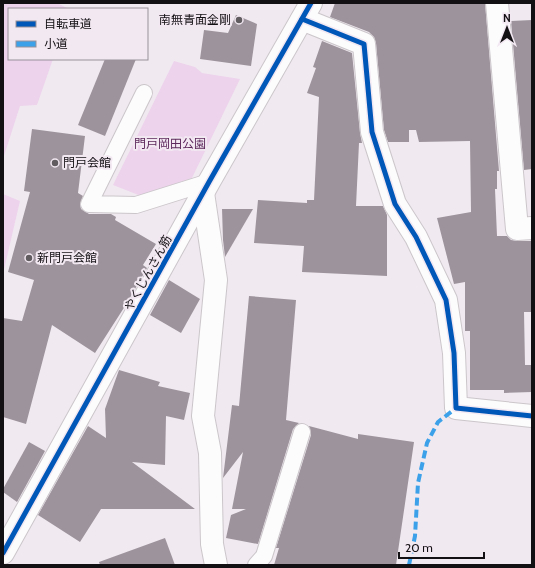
<svg xmlns="http://www.w3.org/2000/svg" width="535" height="568" font-family="Cabin,'Noto Sans JP',sans-serif">
<style>
.green{fill:#edd3ec}
.building{fill:#9d939c}
.lines{fill:none;stroke-linecap:round;stroke-linejoin:round}
.service-casing{stroke:#cbc6ca;stroke-width:18}
.minor-casing{stroke:#cbc6ca;stroke-width:24}
.service{stroke:#fdfcfd;stroke-width:16}
.minor{stroke:#fdfcfd;stroke-width:22}
.quiet{stroke:#3da1ea;stroke-width:4;stroke-dasharray:8 4;stroke-linecap:butt}
.cycleway-casing{stroke:#f2e8f2;stroke-width:8}
.cycleway{stroke:#0057b8;stroke-width:5}
.poi-dot{fill:#605c60;stroke:#f2e8f2;stroke-width:1.5}
.labels{text-anchor:middle;stroke-width:4;stroke-linejoin:round;paint-order:stroke}
.poi-label{font-size:12px;fill:#131013;stroke:#f2e8f2;text-anchor:start}
.park-label{font-size:12px;fill:#5c275b;stroke:#f2e8f2}
.street-label{font-size:12px;fill:#131013;stroke:#f2e8f2}
</style>
<rect width="100%" height="100%" fill="#f0eaf0"/>
<g class="green">
<path d="M 3,3 L 57,3 L 69,9 L 9,9 L 9,59 L 53,59 L 37,105 L 20,106 L 3,159 Z"/>
<path d="M 174,61 L 195,67 L 202,73 L 240,79 L 192,178 L 141,196 L 113,185 Z"/>
<path d="M 3,194 L 20,201 L 3,274 Z"/>
</g>
<g class="building">
<path d="M 335,3 L 485,3 L 499,171 L 497,171 L 497,189 L 495,189 L 497,236 L 507,236 L 511,240 L 517,241 L 532,241 L 532,312 L 524,312 L 525,365 L 532,365 L 532,392 L 504,393 L 504,390 L 470,390 L 470,331 L 465,331 L 465,282 L 454,284 L 437,218 L 471,212 L 470,141 L 419,142 L 416,130 L 409,130 L 409,142 L 388,142 L 384,130 L 376,43 L 374,37 L 369,32 L 330,17 Z"/>
<path d="M 236,15 L 257,24 L 251,66 L 200,59 L 204,30 L 228,33 Z"/>
<path d="M 532,20 L 532,169 L 524,170 L 511,21 Z"/>
<path d="M 322,41 L 352,53 L 360,133 L 362,143 L 359,143 L 356,206 L 383,206 L 387,215 L 387,276 L 302,272 L 304,246 L 254,243 L 258,200 L 307,203 L 307,200 L 314,200 L 319,97 L 307,93 L 316,68 L 313,67 Z"/>
<path d="M 105,59 L 136,59 L 105,136 L 78,125 Z"/>
<path d="M 32,129 L 85,136 L 78,193 L 83,196 L 80,204 L 81,209 L 89,214 L 111,214 L 116,217 L 115,220 L 156,244 L 143,265 L 147,268 L 127,303 L 95,353 L 52,325 L 26,424 L 3,417 L 3,318 L 22,321 L 34,280 L 8,272 L 30,192 L 24,191 Z"/>
<path d="M 222,209 L 253,209 L 225,257 L 223,240 Z"/>
<path d="M 169,280 L 200,299 L 181,333 L 150,315 Z"/>
<path d="M 249,296 L 296,300 L 286,420 L 299,423 L 293,429 L 258,544 L 226,538 L 231,515 L 246,509 L 232,509 L 243,452 L 223,478 L 232,405 L 239,406 Z"/>
<path d="M 119,370 L 160,382 L 158,386 L 190,393 L 184,420 L 166,416 L 165,465 L 132,462 L 195,509 L 101,509 L 80,542 L 38,515 L 88,426 L 106,438 L 105,409 Z"/>
<path d="M 309,426 L 358,439 L 358,434 L 414,442 L 396,565 L 274,565 L 279,548 L 276,548 L 311,435 Z"/>
<path d="M 29,442 L 45,451 L 17,502 L 3,492 L 3,489 Z"/>
<path d="M 165,538 L 175,565 L 100,565 L 99,562 Z"/>
</g>
<g class="lines">
<g class="service-casing">
<g id="service">
<path d="M 144,93 L 89,204 L 136,205 L 209,182"/>
<path d="M 256,565 L 264,556 L 302,432"/>
</g>
</g>
<g class="minor-casing">
<g id="minor">
<path d="M 497,3 L 517,229 L 532,228"/>
<path d="M 302,19 L 364,44 L 372,132 L 395,204 L 416,237 L 446,300 L 454,353 L 456,408 L 532,416"/>
<path d="M 203,193 L 216,280 L 203,416 L 210,453 L 212,544 L 216,565"/>
<path d="M 3,553 L 209,182 L 311,3"/>
</g>
</g>
<use href="#service" class="service"/>
<use href="#minor" class="minor"/>
<path class="quiet" d="M 409,565 L 415,536 L 418,483 L 427,443 L 438,422 L 456,408"/>
<g class="cycleway-casing">
<g id="cycleway">
<path d="M 302,19 L 364,44 L 372,132 L 395,204 L 416,237 L 446,300 L 454,353 L 456,408 L 532,416"/>
<path d="M 3,553 L 209,182 L 311,3"/>
</g>
</g>
<use href="#cycleway" class="cycleway"/>
</g>
<g class="poi-dot">
<circle cx="239" cy="20" r="4"/>
<circle cx="55" cy="163" r="4"/>
<circle cx="29" cy="258" r="4"/>
</g>
<g class="labels">
<g class="poi-label">
<text x="231" y="24" text-anchor="end">南無青面金剛</text>
<text x="63" y="167">門戸会館</text>
<text x="37" y="262">新門戸会館</text>
</g>
<g class="park-label">
<text x="170" y="148">門戸岡田公園</text>
</g>
<g class="street-label">
<text transform="translate(148 273) rotate(-61)" y="4">やくじんさん筋</text>
</g>
</g>
<rect width="535" height="568" fill="none" stroke="#131013" stroke-width="8"/>
<rect x="8" y="8" width="140" height="52" fill="#f2e8f2" stroke="#999299"/>
<rect x="16" y="21" width="20" height="6" fill="#0057b8" stroke="#999299"/>
<text x="44" y="28" font-size="12" fill="#131013">自転車道</text>
<rect x="16" y="41" width="20" height="6" fill="#3da1ea" stroke="#999299"/>
<text x="44" y="48" font-size="12" fill="#131013">小道</text>
<g transform="translate(507 28)" stroke="#f2e8f2" stroke-width="3" paint-order="stroke">
<path d="M0-3L7 15L0 10L-7 15Z" fill="#131013"/>
<text y="-6" font-size="11" font-weight="bold" text-anchor="middle" fill="#131013">N</text>
</g>
<path d="M399 552v6h85v-6" fill="none" stroke="#131013" stroke-width="2"/>
<text x="405" y="552" font-size="12" fill="#131013" stroke="#f2e8f2" stroke-width="3" paint-order="stroke">20 m</text>
</svg>
